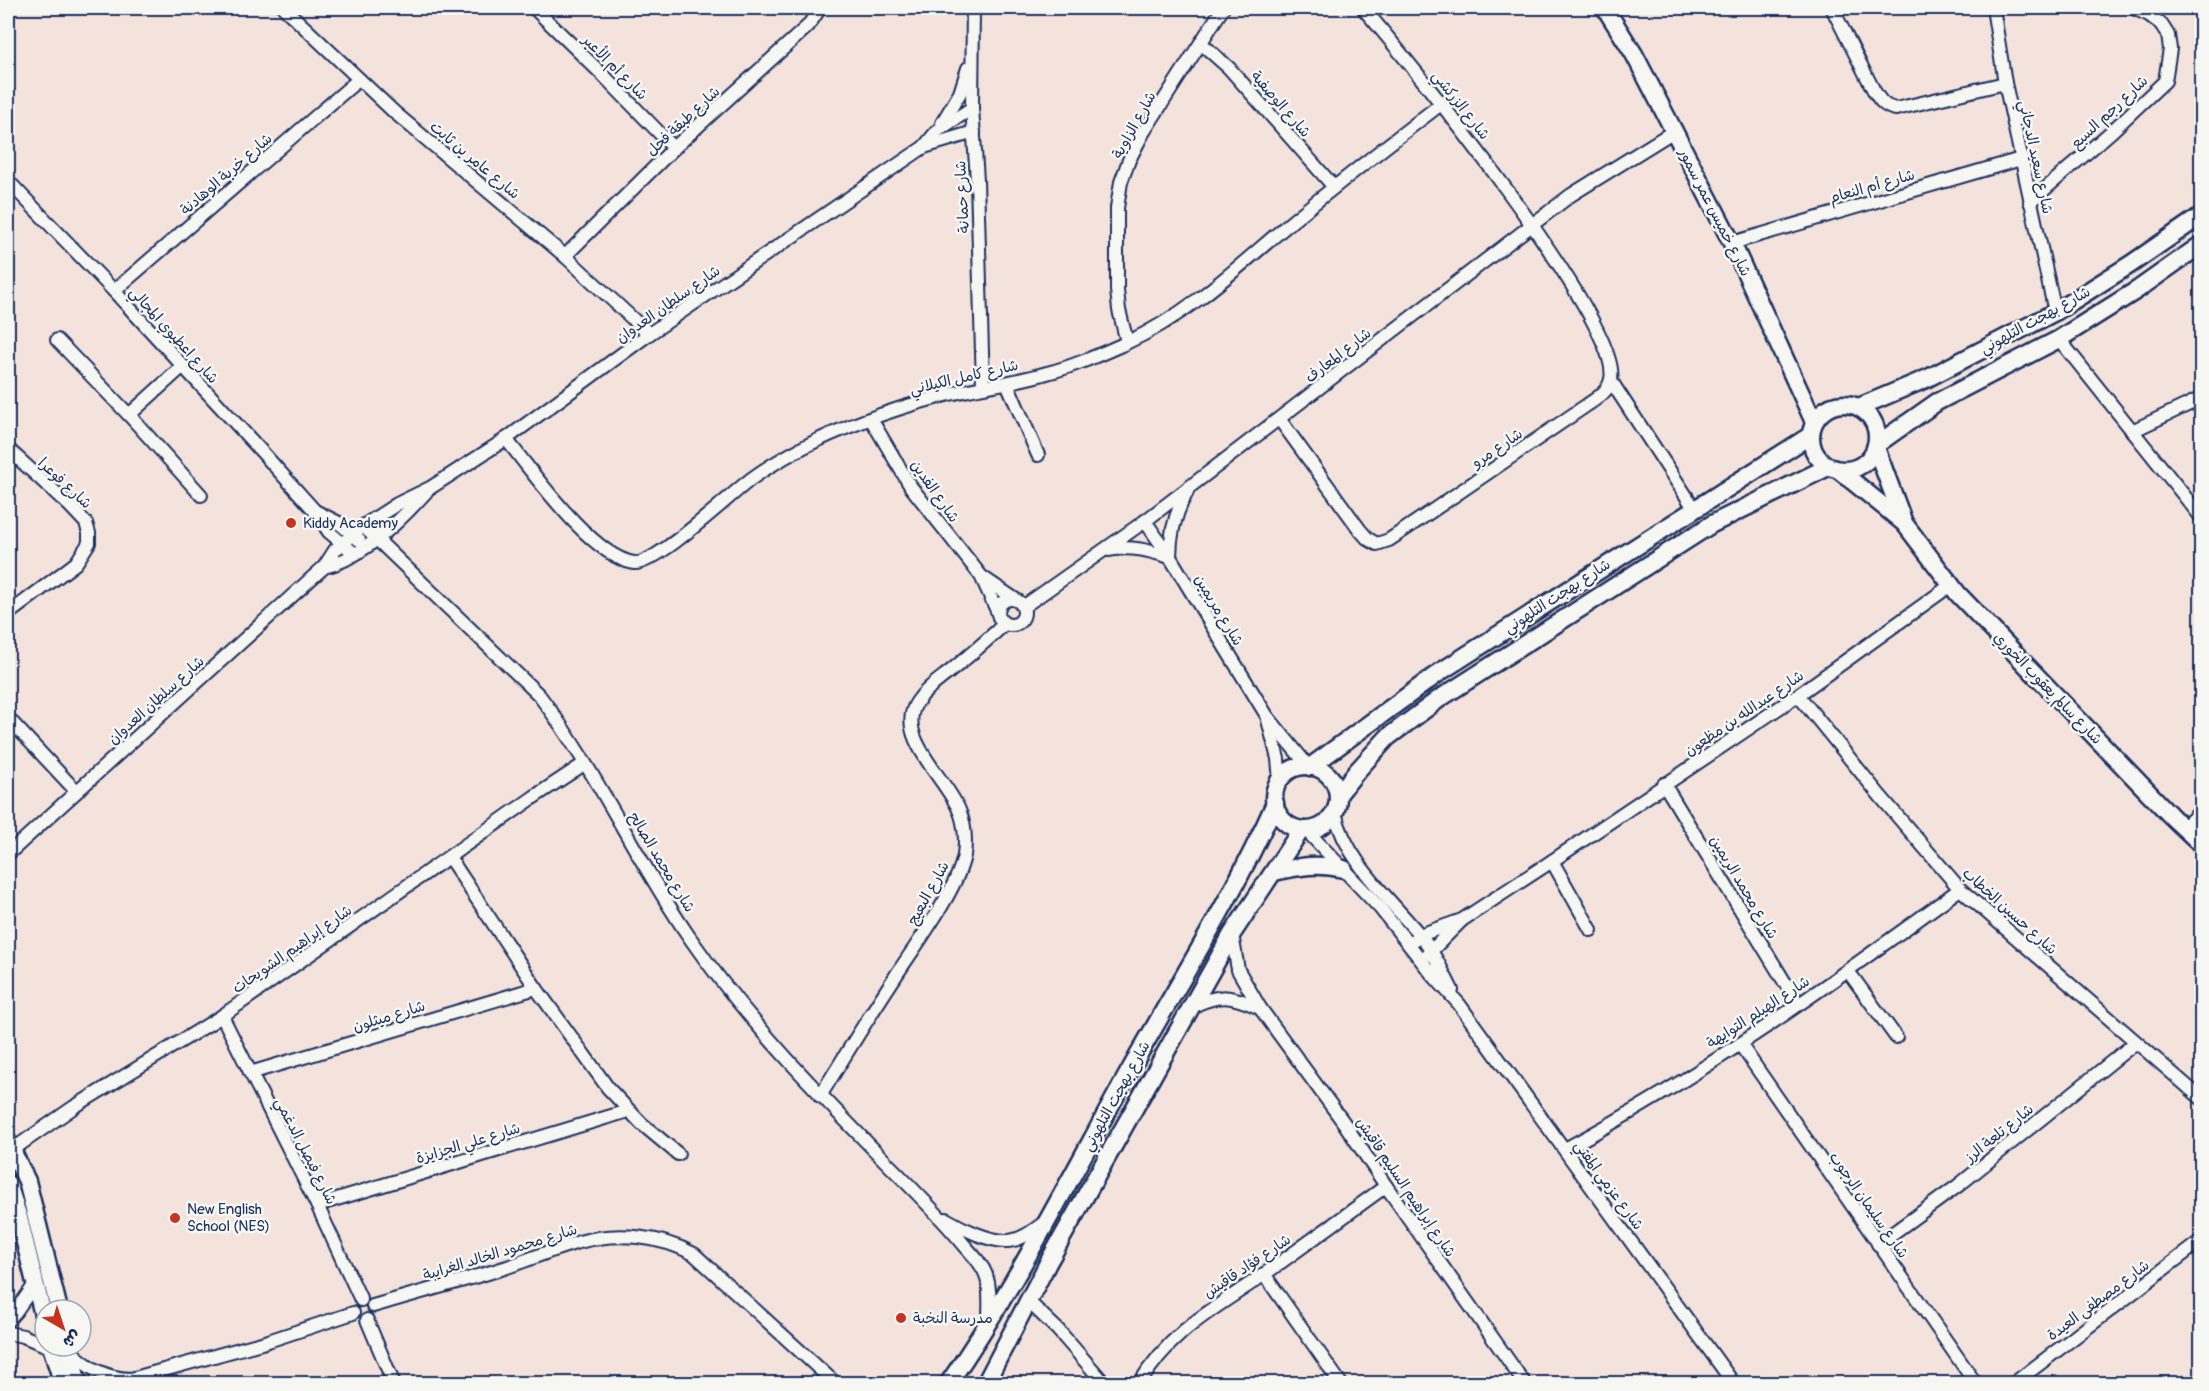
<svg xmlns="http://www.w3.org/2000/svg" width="2209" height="1391" font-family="Pangolin,'Playpen Sans Arabic',sans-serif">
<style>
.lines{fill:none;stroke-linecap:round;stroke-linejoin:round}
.street-casing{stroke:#1b2f5e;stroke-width:16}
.secondary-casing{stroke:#1b2f5e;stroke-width:21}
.street{stroke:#f6f6f2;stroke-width:12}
.secondary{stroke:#f6f6f2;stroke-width:16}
.poi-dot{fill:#c8321e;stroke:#f6f6f2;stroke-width:2}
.labels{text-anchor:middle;stroke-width:5;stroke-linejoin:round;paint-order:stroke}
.street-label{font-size:15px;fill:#1b2f5e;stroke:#f6f6f2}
.poi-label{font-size:15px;fill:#1b2f5e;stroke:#f6f6f2;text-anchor:start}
</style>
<rect width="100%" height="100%" fill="#f4e3dc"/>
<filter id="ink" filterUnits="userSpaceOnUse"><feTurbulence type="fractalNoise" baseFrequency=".0167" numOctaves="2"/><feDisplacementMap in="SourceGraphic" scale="12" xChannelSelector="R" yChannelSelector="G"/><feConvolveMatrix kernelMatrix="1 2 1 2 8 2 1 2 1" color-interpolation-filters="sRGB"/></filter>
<g filter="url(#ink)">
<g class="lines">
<g class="street-casing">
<g id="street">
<path d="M 284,8 L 394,112 L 565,256 L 649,334"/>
<path d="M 534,8 L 606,78 L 674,148"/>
<path d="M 973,8 L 972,108 L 977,180 L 983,386"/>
<path d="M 1832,8 L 1873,89 C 1879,99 1883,107 1896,109 L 2005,83"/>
<path d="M 1993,8 L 2005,83 L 2055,312"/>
<path d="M 1202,44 L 1229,68 L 1334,187"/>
<path d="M 942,123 L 960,93 L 968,68"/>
<path d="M 924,147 L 974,132"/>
<path d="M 8,181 L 114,291 L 262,452 L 315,511 L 329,532 L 355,554"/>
<path d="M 2030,202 L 2112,131 L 2165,81 L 2170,49 L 2168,35 L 2161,24 L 2149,15 L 2133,8"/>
<path d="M 1732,243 L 2021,159"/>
<path d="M 565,256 L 674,148 L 808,26 L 820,8"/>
<path d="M 114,291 L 358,80"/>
<path d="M 2059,339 L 2202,518"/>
<path d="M 57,340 L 129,415 L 182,367"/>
<path d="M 1127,342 L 1119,310 L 1117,290 L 1117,208 L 1121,182 L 1129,160 L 1143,133 L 1223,8"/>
<path d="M 1611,381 L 1694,508"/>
<path d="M 1007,383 L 1038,455"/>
<path d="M 129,415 L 201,495"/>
<path d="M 871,419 L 911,487 L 981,576 L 998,613"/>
<path d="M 1280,420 L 1360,530 L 1368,539 L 1377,544 L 1389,540 L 1407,528 L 1587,405 C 1596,399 1609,391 1611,379 C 1623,323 1407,59 1363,8"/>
<path d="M 2132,431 L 2202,398"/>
<path d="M 506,439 C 532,471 592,557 634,563 C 655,566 730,495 751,479 C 766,468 783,458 800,449 C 844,426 894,409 942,396 C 977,387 1013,383 1047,373 C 1075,366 1101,354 1126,343 C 1188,315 1239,266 1290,223 C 1340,182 1390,143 1441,104"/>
<path d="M 8,449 L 69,505 L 86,523 L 89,533 L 89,543 L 76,563 L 8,614"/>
<path d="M 315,511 L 339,523 L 359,540"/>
<path d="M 1145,521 L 1170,557 L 1267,716 L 1308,766"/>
<path d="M 363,526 L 539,695 C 597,771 636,860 690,938 C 748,1022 819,1094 890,1166 C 916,1192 942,1218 965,1246 C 973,1255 982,1264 986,1275 C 991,1289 989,1305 989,1320"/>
<path d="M 1109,550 C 1130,545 1150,551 1170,557 C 1170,533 1175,513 1187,492"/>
<path d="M 324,567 C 361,559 401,520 426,492"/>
<path d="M 982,577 L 1016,600"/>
<circle cx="1011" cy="612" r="13"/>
<path d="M 1023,607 L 1145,521 L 1571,195 L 1674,131"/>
<path d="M 1798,695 L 1881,797 L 1960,889 L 2202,1099"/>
<path d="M 8,718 L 76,791"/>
<path d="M 1268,720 L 1278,759 L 1280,781"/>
<path d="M 1664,784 L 1798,1004"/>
<path d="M 1335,812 C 1345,860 1388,897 1419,934 C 1433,951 1442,970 1452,990"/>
<path d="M 2183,828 L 2202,810"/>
<path d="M 1306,830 L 1380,908 L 1432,974 L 1459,1004 L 1734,1384"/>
<path d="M 8,854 L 324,567 L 335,550 L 363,526 L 397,504 L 430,488 L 506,439 L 649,334 L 924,147 L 937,131 L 972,108"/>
<path d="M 449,857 L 536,988 L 608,1088 L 642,1124 L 678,1154"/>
<path d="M 1552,861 L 1591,930"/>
<path d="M 1232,934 L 1238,970 L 1260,1008 L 1344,1123 L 1386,1186 L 1525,1384"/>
<path d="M 1409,944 L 1420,935 L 1462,920 L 1552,861 L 1798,695 L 1951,585"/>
<path d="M 1427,955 L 1461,921"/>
<path d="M 1848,971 L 1896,1037"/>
<path d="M 1191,1007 C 1220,993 1231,995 1260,1008"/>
<path d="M 222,1016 L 317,1205 L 361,1300"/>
<path d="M 1740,1044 L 1976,1384"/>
<path d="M 250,1073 L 536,988"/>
<path d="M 820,1096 C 845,1056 869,1016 895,977 C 915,946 958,889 964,855 C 966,841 965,823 959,810 C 947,780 894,735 917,702 C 926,688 941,679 953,669 C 971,654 988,640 1004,624"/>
<path d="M 1565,1149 C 1704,1075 1833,982 1960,889"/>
<path d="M 12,1150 L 74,1107 L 222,1016 L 534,797 L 584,764"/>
<path d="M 317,1205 L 628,1111"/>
<path d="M 946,1219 C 961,1228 990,1242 1008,1241 C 1022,1240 1034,1230 1045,1222"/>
<path d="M 1878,1244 L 1959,1185 L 2135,1043"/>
<path d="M 1264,1274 L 1341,1384"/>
<path d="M 1028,1301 L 1058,1330 L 1105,1384"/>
<path d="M 373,1306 C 416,1293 459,1282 501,1269 C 527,1261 552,1249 579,1242 C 617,1231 660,1236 694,1254 L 836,1384"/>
<path d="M 8,1320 L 16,1311 L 35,1284"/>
<path d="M 367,1320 L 394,1384"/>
<path d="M 8,1333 L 23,1336 L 45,1345"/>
<path d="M 69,1349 C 87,1368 105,1378 131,1379 L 265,1342 L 353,1313"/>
<path d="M 1139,1384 C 1173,1328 1215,1309 1266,1273 C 1306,1244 1346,1215 1386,1186"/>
<path d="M 2013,1384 L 2202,1240"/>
</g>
</g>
<g class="secondary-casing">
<g id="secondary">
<path d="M 1605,8 L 1634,54 L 1732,243 L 1814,422"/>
<circle cx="1844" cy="437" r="33"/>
<path d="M 1859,407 L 1928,378 L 2055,312 L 2131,264 L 2202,215"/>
<path d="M 1876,445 L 1937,402 L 2059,339 L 2137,290 L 2202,244"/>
<path d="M 1876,448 L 1904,523"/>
<path d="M 1840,471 L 1904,523 L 1958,594 L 2173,818 L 2202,845"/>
<circle cx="1306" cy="798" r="32"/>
<path d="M 1310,767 L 1440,672 L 1811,435"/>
<path d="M 1338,795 L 1357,771 L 1388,737 L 1439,699 L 1712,524 L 1828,467"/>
<path d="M 1274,872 C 1301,866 1317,863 1344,869"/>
<path d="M 8,1142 L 27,1181 L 59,1310"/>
<path d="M 8,1184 L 19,1218 L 45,1323"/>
<path d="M 51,1346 L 63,1384"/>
<path d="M 68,1346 L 78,1384"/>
<path d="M 948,1384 C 1017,1284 1071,1176 1130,1070 C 1179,982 1234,896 1275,803"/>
<path d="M 985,1384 L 1049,1261 L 1232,934 L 1301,830"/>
</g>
</g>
<use href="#street" class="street"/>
<use href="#secondary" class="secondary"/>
</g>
</g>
<g class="poi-dot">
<circle cx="291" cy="523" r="6"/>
<circle cx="175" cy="1218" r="6"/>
<circle cx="901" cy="1318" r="6"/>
</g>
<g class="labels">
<g class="street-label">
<text transform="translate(615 67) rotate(45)" y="5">شارع أم الأعبر</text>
<text transform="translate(1281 104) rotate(49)" y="5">شارع الوصفية</text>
<text transform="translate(1461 105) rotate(52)" y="5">شارع الزركشي</text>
<text transform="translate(2109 112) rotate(-43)" y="5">شارع رجم السبع</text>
<text transform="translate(683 121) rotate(-43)" y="5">شارع طبقة فحل</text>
<text transform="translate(1134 125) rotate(-61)" y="5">شارع الزاوية</text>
<text transform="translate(2036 157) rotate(78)" y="5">شارع سعيد الدجاني</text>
<text transform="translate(475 160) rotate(40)" y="5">شارع عامر بن ثابت</text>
<text transform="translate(226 174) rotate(-41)" y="5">شارع خربة الوهادنة</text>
<text transform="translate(1872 186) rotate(-16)" y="5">شارع أم النعام</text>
<text transform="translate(962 197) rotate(-93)" y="5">شارع حمانة</text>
<text transform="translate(1715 212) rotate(63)" y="5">شارع خميس عمر سمور</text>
<text transform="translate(668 304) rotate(-35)" y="5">شارع سلطان العدوان</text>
<text transform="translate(2035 320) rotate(-29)" y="5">شارع بهجت التلهوني</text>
<text transform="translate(174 335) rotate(48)" y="5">شارع اعطيوي المجالي</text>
<text transform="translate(1338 355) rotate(-38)" y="5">شارع المعارف</text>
<text transform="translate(964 377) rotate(-13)" y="5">شارع كامل الكيلاني</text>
<text transform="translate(1497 448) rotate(-34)" y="5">شارع مرو</text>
<text transform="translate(65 483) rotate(43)" y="5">شارع فوعرا</text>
<text transform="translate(935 491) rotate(55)" y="5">شارع الفدين</text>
<text transform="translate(1557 596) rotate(-33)" y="5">شارع بهجت التلهوني</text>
<text transform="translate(1219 610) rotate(59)" y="5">شارع مريمين</text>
<text transform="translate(2048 688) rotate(46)" y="5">شارع سالم يعقوب الخوري</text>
<text transform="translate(156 700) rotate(-42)" y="5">شارع سلطان العدوان</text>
<text transform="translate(1744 713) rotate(-34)" y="5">شارع عبدالله بن مظعون</text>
<text transform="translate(662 862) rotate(59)" y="5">شارع محمد الصالح</text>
<text transform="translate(1744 887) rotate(59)" y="5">شارع محمد الريمين</text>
<text transform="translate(928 893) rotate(-61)" y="5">شارع البعيج</text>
<text transform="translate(2010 911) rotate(42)" y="5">شارع حسين الخطاب</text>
<text transform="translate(292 949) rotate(-35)" y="5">شارع إبراهيم الشويحات</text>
<text transform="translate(1758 1012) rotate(-33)" y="5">شارع الهيلم التوايهة</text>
<text transform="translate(389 1016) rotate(-17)" y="5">شارع ميثلون</text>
<text transform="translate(1116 1096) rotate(-61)" y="5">شارع بهجت التلهوني</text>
<text transform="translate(1999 1133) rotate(-39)" y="5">شارع تلعة الرز</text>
<text transform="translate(468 1143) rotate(-17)" y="5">شارع علي الجزايزة</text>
<text transform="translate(306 1151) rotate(63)" y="5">شارع فيصل الدغمي</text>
<text transform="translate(1609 1185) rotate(54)" y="5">شارع عزمي المفتي</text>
<text transform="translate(1406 1187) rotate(56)" y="5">شارع إبراهيم السليم قاقيش</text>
<text transform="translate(1869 1205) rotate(55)" y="5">شارع سليمان الرجوب</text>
<text transform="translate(500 1252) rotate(-17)" y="5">شارع محمود الخالد الغرايبة</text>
<text transform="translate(1247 1266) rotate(-34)" y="5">شارع فؤاد قاقيش</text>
<text transform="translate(2098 1300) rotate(-37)" y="5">شارع مصطفى العيدة</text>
</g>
<g class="poi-label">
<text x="303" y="528">Kiddy Academy</text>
<text x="187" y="1214">New English<tspan x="187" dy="17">School (NES)</tspan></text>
<text x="913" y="1323">مدرسة النخبة</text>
</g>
</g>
<rect width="2209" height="1391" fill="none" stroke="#f6f6f2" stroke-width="30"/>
<rect x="15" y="15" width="2179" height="1361" fill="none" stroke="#1b2f5e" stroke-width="2" filter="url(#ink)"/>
<g transform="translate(63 1328) rotate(141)"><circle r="28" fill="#f6f6f2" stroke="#9ea6b7" stroke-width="1.5"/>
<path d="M0-4.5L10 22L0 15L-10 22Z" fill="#c8321e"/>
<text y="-9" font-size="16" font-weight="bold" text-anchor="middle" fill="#1b2f5e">ش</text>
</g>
</svg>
